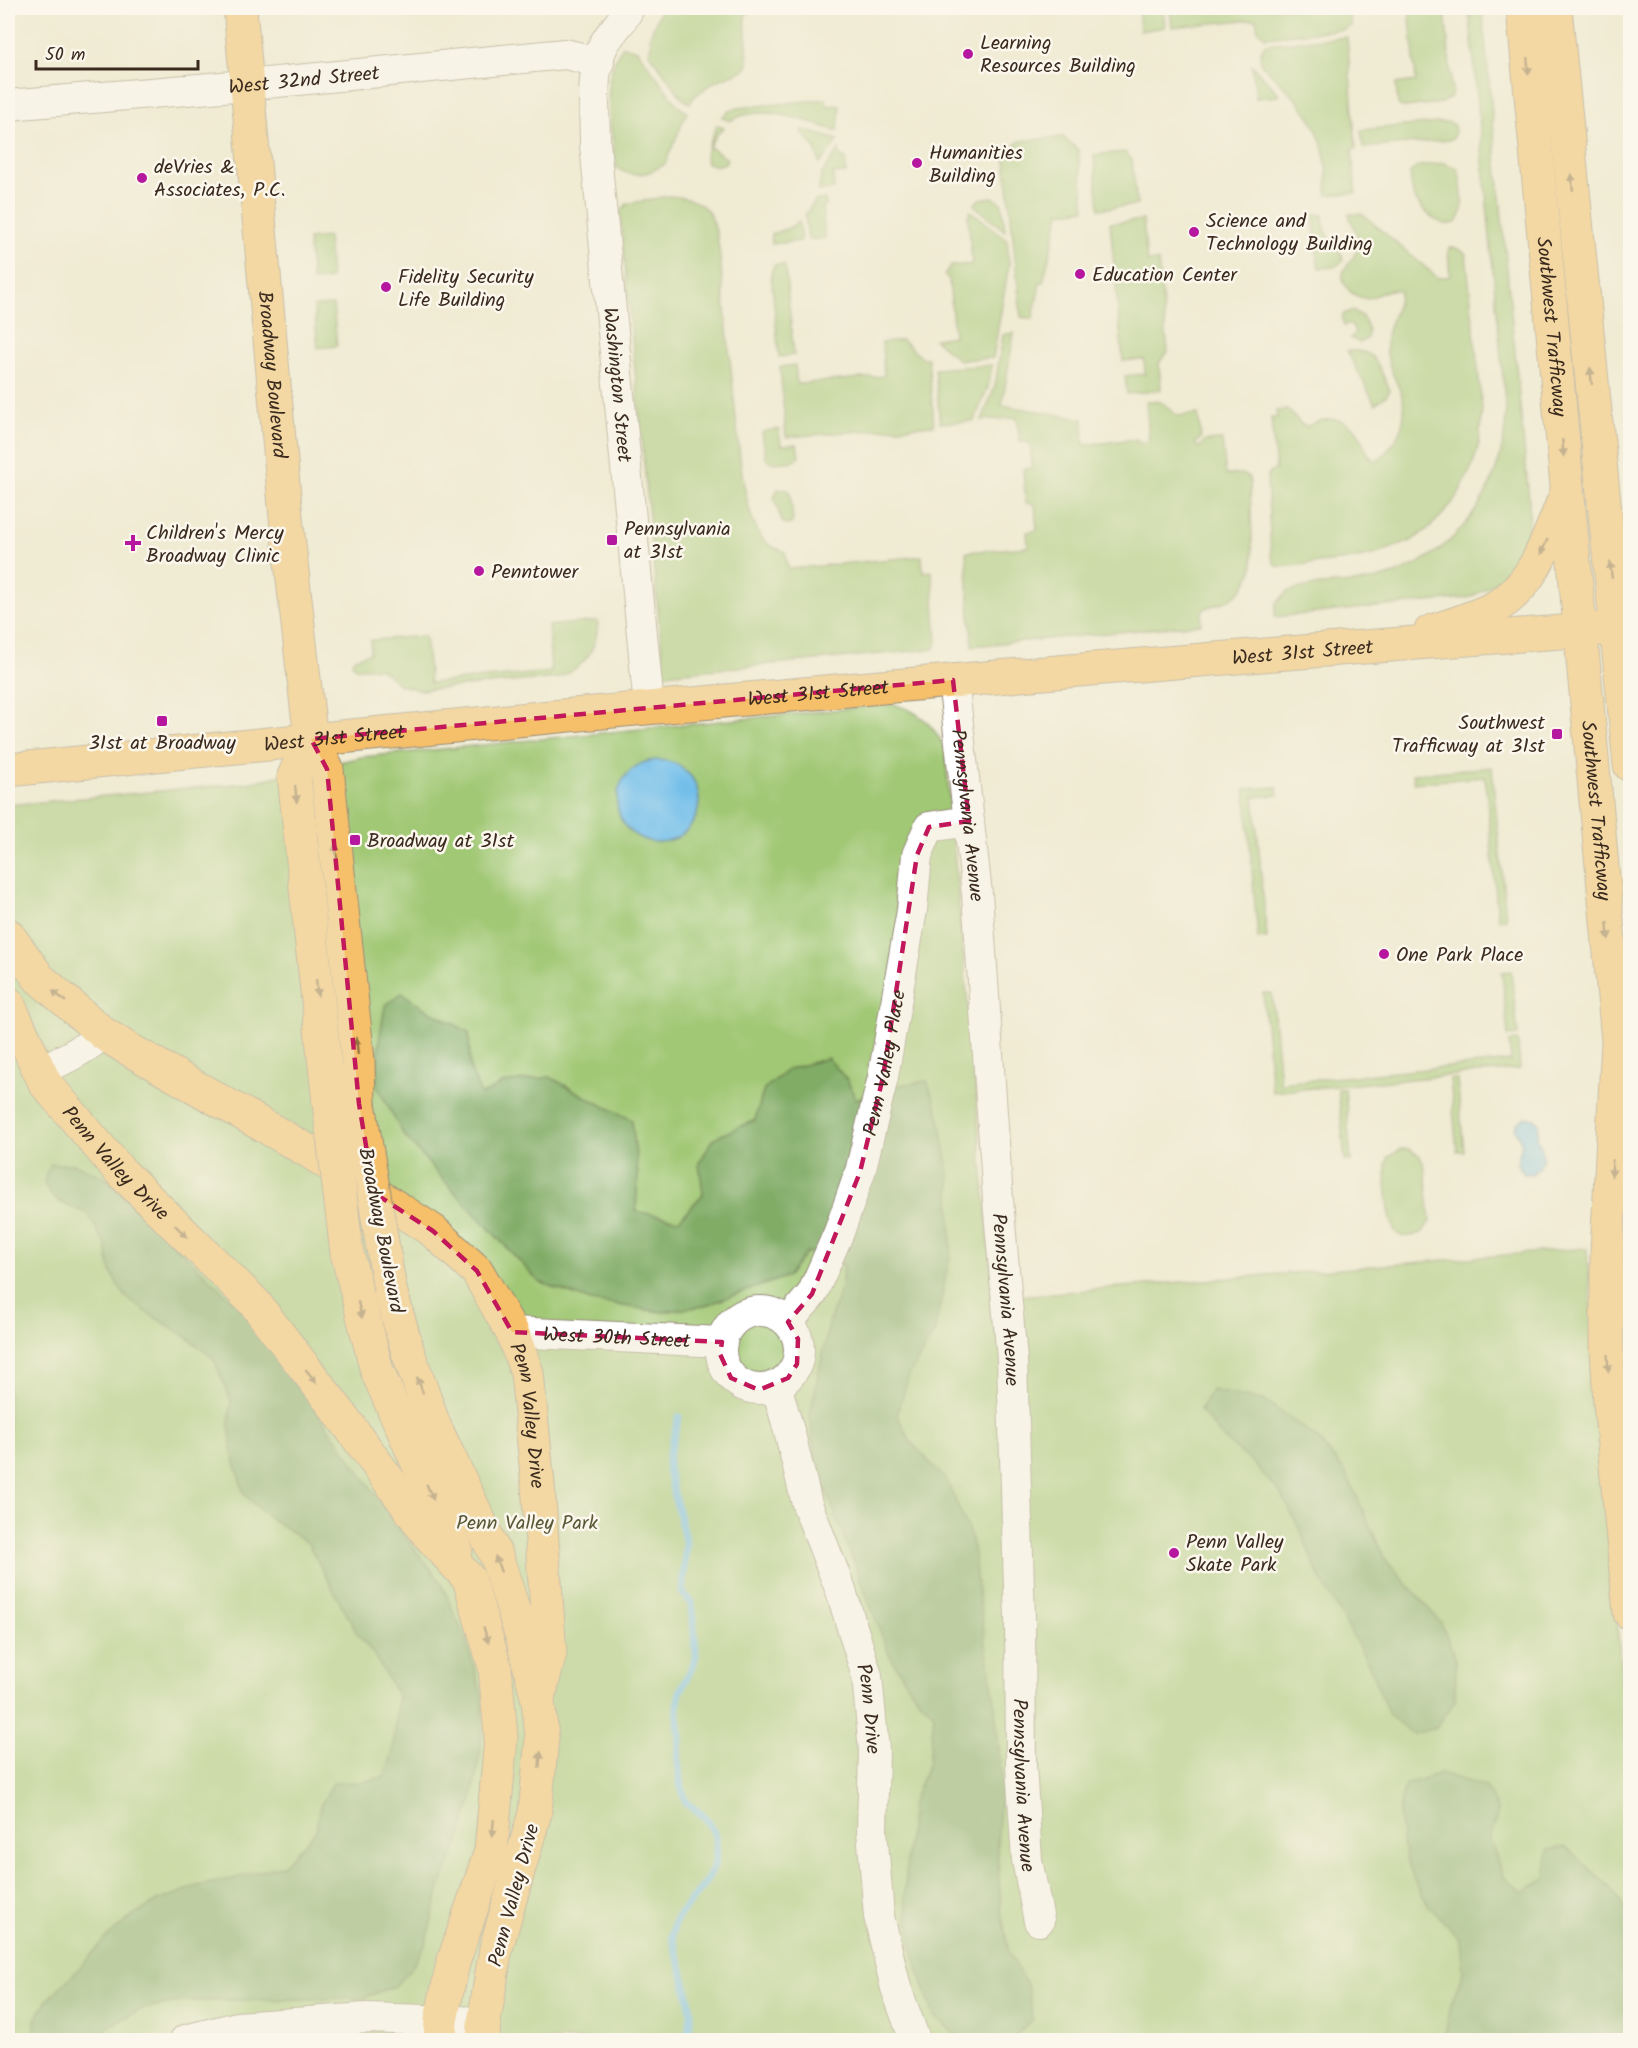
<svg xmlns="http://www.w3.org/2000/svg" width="1638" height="2048" font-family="Kalam,sans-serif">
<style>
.green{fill:#a0c874;stroke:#6e7949;stroke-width:1.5}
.forest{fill:#80ac66;stroke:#5e6b42;stroke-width:1.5}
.water{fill:#70bdea;stroke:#567484;stroke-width:1.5}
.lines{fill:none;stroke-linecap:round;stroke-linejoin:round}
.stream{stroke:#70bdea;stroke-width:7}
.minor-casing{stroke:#968a78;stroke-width:32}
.major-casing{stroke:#968a78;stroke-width:35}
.minor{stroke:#fff;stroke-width:30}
.major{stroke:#f6c06b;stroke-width:33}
.major-bridge-casing{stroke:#968a78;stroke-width:35;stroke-linecap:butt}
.major-bridge{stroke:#f6c06b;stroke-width:33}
.oneway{fill:#8f6e41}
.marked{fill:none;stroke:#c2185b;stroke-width:4.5;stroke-dasharray:12 8;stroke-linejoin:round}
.poi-dot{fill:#b5179e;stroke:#fbf7ec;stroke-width:2}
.labels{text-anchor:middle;stroke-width:5;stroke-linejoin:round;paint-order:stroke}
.poi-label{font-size:20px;fill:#3b2a1e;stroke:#fbf7ec;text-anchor:start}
.street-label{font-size:20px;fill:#3b2a1e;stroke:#fbf7ec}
.park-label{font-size:20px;fill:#595938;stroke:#fbf7ec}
</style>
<rect width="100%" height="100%" fill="#fbf7ec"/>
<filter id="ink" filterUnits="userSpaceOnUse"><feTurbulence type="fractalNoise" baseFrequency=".0167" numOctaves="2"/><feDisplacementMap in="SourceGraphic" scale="12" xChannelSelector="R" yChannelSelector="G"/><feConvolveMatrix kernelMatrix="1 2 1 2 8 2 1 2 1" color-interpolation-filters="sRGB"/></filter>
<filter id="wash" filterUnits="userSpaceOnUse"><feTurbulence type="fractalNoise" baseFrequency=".008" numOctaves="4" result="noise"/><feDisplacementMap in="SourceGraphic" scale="24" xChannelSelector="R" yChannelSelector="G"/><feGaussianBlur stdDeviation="1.35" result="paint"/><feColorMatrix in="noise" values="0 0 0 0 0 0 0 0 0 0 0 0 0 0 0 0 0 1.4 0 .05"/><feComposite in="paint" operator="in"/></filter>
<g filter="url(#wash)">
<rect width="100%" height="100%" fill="#f0ebd3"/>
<g class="green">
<path d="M 661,8 L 764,8 L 752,9 L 745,16 L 748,62 L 746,69 L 714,82 L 695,96 L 690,103 L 683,99 L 649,53 L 651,44 L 650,36 Z"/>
<path d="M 1138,8 L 1163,8 L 1165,27 L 1140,31 Z"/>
<path d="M 1170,8 L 1349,8 L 1351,26 L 1347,27 L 1346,29 L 1265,37 L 1258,30 L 1256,19 L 1172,27 Z"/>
<path d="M 1409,8 L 1445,8 L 1452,91 L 1451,97 L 1441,103 L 1405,107 L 1401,107 L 1398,104 L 1396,84 L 1416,81 Z"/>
<path d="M 1469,8 L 1482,8 L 1529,500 C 1529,508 1530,516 1529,524 C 1525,559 1499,585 1468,598 L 1275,617 L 1276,604 L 1287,592 C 1314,582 1346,586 1374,580 C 1453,563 1505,491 1506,412 Z"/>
<path d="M 1347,37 L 1356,149 L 1352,149 L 1356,193 L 1327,195 C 1330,130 1306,106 1261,64 L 1260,52 L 1266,44 Z"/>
<path d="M 623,46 L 637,50 L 678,106 L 687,112 L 665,164 C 649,174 631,180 616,167 C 612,127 598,80 623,46 Z"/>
<path d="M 1252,65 L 1278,93 L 1279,96 L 1256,98 Z"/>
<path d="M 826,99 L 827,106 L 840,105 L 838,131 C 803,121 764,102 729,121 L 722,117 L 731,110 L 738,108 Z"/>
<path d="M 1448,122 C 1456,124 1456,131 1453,138 L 1449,140 L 1363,148 L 1361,130 Z"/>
<path d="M 717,125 L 724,128 L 717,134 L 709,146 L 727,159 L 725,163 L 716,166 L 707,163 L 705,155 Z"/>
<path d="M 803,130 L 838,140 L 820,164 L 814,146 L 801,132 Z"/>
<path d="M 1063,137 L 1078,150 L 1085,209 L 1060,212 L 1043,282 L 1040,283 L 1033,319 L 1021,317 L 1005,157 L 1019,141 Z"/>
<path d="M 839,149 L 840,158 L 845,158 L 846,173 L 833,174 L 834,189 L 819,191 L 821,175 Z"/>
<path d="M 1125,152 L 1132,160 L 1137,205 L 1099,209 L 1094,155 Z"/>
<path d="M 1444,163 L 1457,168 C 1461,176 1461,185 1462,195 C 1467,241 1432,225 1416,200 C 1411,192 1411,181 1410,172 L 1419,166 Z"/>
<path d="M 668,196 C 707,198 714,213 719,249 L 740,459 C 743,481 749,530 768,544 C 773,548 780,549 785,552 L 788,569 L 922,556 L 923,572 L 932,571 L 937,643 L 934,649 L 664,674 L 620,212 L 627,204 Z"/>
<path d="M 993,197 L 1002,204 L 1005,231 L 974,205 L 979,199 Z"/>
<path d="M 825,199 L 826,206 L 822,207 L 825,238 L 808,240 L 805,215 L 815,201 Z"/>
<path d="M 971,211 L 1007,240 L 1009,264 L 993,358 L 959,360 L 934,339 L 954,336 L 949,279 L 944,275 L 951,266 L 972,264 L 968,216 Z"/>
<path d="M 1314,214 L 1323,215 C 1323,242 1341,241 1343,261 L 1334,267 L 1319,268 L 1315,243 Z"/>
<path d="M 1349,214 L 1362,214 L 1438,278 L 1450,276 L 1448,251 L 1449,248 C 1456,246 1461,249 1466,254 L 1482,408 L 1479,443 L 1473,464 L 1457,497 L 1443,514 L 1429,528 L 1411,541 L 1373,555 L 1348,560 L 1280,567 L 1275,565 L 1271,554 L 1267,477 L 1271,471 L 1276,470 L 1271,418 L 1277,418 L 1276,411 L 1288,410 L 1301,424 L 1307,426 C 1311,425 1315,422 1320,421 C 1336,416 1354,422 1361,438 C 1366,450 1365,453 1376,462 C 1398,443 1412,417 1399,388 C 1393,374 1386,361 1386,344 C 1386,325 1399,310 1400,291 C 1386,286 1377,299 1364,298 C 1359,297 1352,294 1348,289 C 1331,268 1360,263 1358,240 C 1358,230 1350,223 1349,214 Z"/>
<path d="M 1143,220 L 1147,262 L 1158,261 L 1168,352 L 1159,363 L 1161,390 L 1127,394 L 1125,376 L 1145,374 L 1144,359 L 1123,361 L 1110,223 Z"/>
<path d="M 799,221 L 801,241 L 772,244 L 771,234 L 789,228 Z"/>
<path d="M 328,237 L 331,279 L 312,281 L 308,239 Z"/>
<path d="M 774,265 L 785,265 L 794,355 L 779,357 L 771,273 Z"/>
<path d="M 333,305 L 337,346 L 318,348 L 314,306 Z"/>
<path d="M 1351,311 C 1364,314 1370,325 1367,338 L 1360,343 L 1350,338 L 1355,334 L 1353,326 L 1347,324 L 1344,326 L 1342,318 L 1343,314 Z"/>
<path d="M 1014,333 L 1002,405 L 1083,419 L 1084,445 L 1137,439 L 1138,443 L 1149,441 L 1146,401 C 1163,399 1165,405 1177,416 L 1198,414 L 1201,438 L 1195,444 L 1199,448 L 1205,441 L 1222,440 L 1226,475 L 1242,474 L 1248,476 L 1250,482 L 1253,567 C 1247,586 1238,597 1219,604 C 1212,606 1207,606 1202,611 L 1201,624 L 972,646 L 966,552 L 1028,547 L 1027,532 L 1037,530 L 1035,504 L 1026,503 L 1023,471 L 1024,469 L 1032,468 L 1030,443 L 1020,442 L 1017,418 L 982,420 L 995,386 L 1003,335 Z"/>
<path d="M 902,340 L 922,358 L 928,358 L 934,425 L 786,437 L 780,367 L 795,365 L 797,384 L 884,376 L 882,343 Z"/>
<path d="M 1347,351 C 1380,349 1377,367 1390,390 L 1386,396 L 1375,404 Z"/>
<path d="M 992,365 L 988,387 L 974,421 L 940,423 L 935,369 Z"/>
<path d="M 779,429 L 781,445 L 797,444 L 799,457 L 795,461 L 773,463 L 766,458 L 762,433 L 765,431 Z"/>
<path d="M 778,489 L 786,489 L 790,492 L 793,521 L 791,524 L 786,525 L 782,522 L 774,497 Z"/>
<path d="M 598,621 C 597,651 585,667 558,678 L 421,690 L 400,685 L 380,668 L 355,668 L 352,663 L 354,658 L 370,653 L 371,640 L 425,636 L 430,683 L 551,672 L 548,626 Z"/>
<path d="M 892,704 C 919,711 932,723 945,748 L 994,1298 L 1587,1248 L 1630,1785 L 1630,2040 L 8,2040 L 8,805 L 247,783 L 362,757 Z"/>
<path d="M 1492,767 L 1506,918 L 1498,919 L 1485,777 L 1414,783 L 1413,774 Z"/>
<path d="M 1277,787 L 1278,795 L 1254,797 L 1267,938 L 1258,939 L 1245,789 Z"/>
<path d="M 1511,971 L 1518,1035 L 1508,1036 L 1502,972 Z"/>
<path d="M 1263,993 L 1272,993 L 1280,1083 L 1511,1061 L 1509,1042 L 1518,1041 L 1520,1069 L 1272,1092 Z"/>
<path d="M 1450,1079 L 1457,1079 L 1464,1151 L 1457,1151 Z"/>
<path d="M 1338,1089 L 1345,1089 L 1351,1161 L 1345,1161 Z"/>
<path d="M 1401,1149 L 1409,1149 L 1420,1156 L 1425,1168 L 1430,1221 L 1423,1232 C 1416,1235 1406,1239 1399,1235 C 1388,1230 1385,1177 1386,1164 L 1389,1157 Z"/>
</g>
<g class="forest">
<path d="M 402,993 L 424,1008 L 469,1032 L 470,1068 L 481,1095 L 504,1083 L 550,1077 L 588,1098 L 632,1120 L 638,1175 L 636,1211 L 679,1220 L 703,1194 L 699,1163 L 714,1138 L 755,1120 L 764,1089 L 789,1069 L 828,1058 L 847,1080 L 856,1099 L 899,1085 L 927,1081 L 938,1111 L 950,1178 L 951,1252 L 934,1333 L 909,1375 L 897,1415 L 911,1442 L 947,1481 L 972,1539 L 977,1585 L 994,1696 L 1002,1783 L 997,1844 L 1001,1910 L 1009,1953 L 1027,1985 L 1033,2019 L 1010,2040 L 962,2040 L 934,2016 L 913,1953 L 905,1897 L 907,1853 L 912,1803 L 929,1763 L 934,1714 L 911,1690 L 889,1654 L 815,1461 L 810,1415 L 829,1323 L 841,1287 L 844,1265 L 807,1252 L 788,1276 L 704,1306 L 662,1312 L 591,1301 L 539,1282 L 438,1174 L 403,1134 L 376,1084 L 380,1035 L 385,1006 Z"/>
<path d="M 51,1164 L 75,1164 L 107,1179 L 246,1314 L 288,1371 L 410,1543 L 440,1581 L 466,1640 L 483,1699 L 481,1748 L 471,1803 L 458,1844 L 441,1884 L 425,1945 L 412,1967 L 395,1986 L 363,1998 L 186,2001 L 144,2008 L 113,2024 L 90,2040 L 35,2040 L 35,2020 L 47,2000 L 77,1971 L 104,1940 L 131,1917 L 158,1901 L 198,1886 L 236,1878 L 283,1865 L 316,1831 L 320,1806 L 333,1783 L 361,1782 L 384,1777 L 393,1752 L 398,1696 L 374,1655 L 357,1633 L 307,1542 L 266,1515 L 244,1494 L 233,1455 L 229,1425 L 231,1401 L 214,1359 L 184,1335 L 149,1314 L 126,1297 L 116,1282 L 110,1269 L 106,1246 L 88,1214 L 60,1202 L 51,1194 L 44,1184 L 46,1174 Z"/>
<path d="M 1211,1390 L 1266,1401 L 1318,1439 L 1346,1473 L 1385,1559 L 1441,1623 L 1456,1660 L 1455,1701 L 1436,1728 L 1413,1734 L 1389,1715 L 1368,1663 L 1318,1574 L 1301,1532 L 1282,1495 L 1254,1464 L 1222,1437 L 1200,1410 Z"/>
<path d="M 1440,1773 L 1486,1787 L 1498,1811 L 1490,1840 L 1503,1876 L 1523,1892 L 1546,1879 L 1548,1850 L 1566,1847 L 1611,1888 L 1630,1915 L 1630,2040 L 1444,2040 L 1451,2004 L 1463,1972 L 1460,1939 L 1429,1906 L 1414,1881 L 1403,1847 L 1399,1810 L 1405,1785 Z"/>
</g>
<g class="water">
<circle cx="658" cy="801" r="41"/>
<path d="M 1525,1117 L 1535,1119 L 1539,1124 L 1537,1139 L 1542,1149 L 1543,1159 L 1539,1168 L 1532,1174 L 1524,1174 L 1517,1163 L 1522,1144 L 1515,1129 L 1517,1123 Z"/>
</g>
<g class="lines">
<path class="stream" d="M 679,1417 L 669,1454 L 668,1469 L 686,1544 L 682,1592 L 692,1604 L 696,1655 L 693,1665 L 680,1692 L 677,1706 L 680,1739 L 678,1759 L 680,1782 L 686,1803 C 702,1813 714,1823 716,1843 C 721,1889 672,1904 672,1937 C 680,1962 687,1986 691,2012 C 692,2020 687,2032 686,2040"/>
</g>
</g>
<g filter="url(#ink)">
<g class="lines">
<g class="minor-casing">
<g id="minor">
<path id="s1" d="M 629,8 C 623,22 610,32 603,46 C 590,74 595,114 595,144 L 649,707"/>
<path id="s2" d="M 8,105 L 246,85 L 565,54 L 599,62"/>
<path id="s3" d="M 953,680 L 977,894 L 998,1200 L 1012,1360 L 1020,1619 L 1021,1765 L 1027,1860 L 1039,1921"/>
<path d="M 38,1070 C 63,1062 83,1050 104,1034"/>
<circle cx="760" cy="1350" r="39"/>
<path id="s4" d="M 788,1322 L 812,1294 L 839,1232 L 860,1172 L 883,1077 L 912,910 L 917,855 L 929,827 L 969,821"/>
<path id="s5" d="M 512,1332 L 722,1342"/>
<path id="s6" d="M 776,1385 L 790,1434 L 807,1504 L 841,1591 L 867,1676 L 874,1750 L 872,1830 L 879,1916 L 896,1988 L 915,2040"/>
<path d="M 185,2040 L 237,2027 L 366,2018 L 484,2022"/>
</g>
</g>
<g class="major-casing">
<g id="major">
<path id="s7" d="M 240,8 L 286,517 L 307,706 L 311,739 L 327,769 L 358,1060 L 359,1104"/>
<path id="s8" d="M 1523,8 L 1618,1040 L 1607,1252 L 1607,1350 L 1610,1403 L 1630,1613"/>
<path d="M 1555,8 L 1630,765"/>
<path d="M 1430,632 C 1451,625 1474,618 1494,608 C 1534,587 1549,536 1565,497"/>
<path d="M 311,739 L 294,776 L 329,1103"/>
<path id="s9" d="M 8,770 C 548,715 1089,666 1630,627"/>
<path id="s10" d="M 8,935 L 39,978 L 104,1034 L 125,1047 L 310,1152 L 433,1231 L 477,1271 L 512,1332 L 527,1373 L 538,1485 L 550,1653 L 538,1700 L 542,1738 L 535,1813 L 496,1948 L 484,2022 L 483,2040"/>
<path id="s11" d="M 8,1003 L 45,1083 L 119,1170 L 254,1302 L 339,1412 L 428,1534 L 469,1579 L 495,1667 L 501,1737 L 491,1851 L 453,1963 L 441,2020 L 440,2040"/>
<path d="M 347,1253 L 377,1371 L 456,1549"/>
<path d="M 390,1290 L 408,1352 L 434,1425 L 497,1558 L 523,1640 L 537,1696"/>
</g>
</g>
<use href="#minor" class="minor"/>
<use href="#major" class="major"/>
<g class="major-bridge-casing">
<g id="major-bridge">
<path d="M 329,1103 L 347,1253"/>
<path d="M 359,1104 L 390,1290"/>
</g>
</g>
<use href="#major-bridge" class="major-bridge"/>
</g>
<defs><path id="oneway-solid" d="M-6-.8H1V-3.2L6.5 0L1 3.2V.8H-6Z" transform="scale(1.5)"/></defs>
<g class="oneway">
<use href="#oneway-solid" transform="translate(1528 66) rotate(85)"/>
<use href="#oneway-solid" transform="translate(1572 182) rotate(-96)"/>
<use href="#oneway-solid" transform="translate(1591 376) rotate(-96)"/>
<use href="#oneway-solid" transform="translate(1563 448) rotate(85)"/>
<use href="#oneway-solid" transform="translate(1544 547) rotate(115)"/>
<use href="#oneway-solid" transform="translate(1611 570) rotate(-96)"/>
<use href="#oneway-solid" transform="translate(296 794) rotate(84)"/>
<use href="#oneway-solid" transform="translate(336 852) rotate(-96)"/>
<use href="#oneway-solid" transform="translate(1608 931) rotate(85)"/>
<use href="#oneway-solid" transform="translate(317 988) rotate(84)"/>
<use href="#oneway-solid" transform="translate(59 996) rotate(-140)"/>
<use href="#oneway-solid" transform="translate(357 1046) rotate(-96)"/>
<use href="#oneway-solid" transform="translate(1612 1168) rotate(93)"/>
<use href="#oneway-solid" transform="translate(181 1231) rotate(44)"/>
<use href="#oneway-solid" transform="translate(360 1310) rotate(76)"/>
<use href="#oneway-solid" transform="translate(1608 1363) rotate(87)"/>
<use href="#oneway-solid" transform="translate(311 1376) rotate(52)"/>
<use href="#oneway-solid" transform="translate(420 1385) rotate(-110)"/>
<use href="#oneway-solid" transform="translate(430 1492) rotate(66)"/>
<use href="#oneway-solid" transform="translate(498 1564) rotate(-110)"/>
<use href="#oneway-solid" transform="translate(486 1635) rotate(73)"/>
<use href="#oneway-solid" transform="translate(540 1760) rotate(-85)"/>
<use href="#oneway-solid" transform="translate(493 1828) rotate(95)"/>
</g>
</g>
<path d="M0 0H1638V2048H0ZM 953,680 L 969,821 L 929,827 L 917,855 L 883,1077 L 860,1172 L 812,1294 L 788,1322 L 798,1339 L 797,1364 L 788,1378 L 759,1390 L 731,1378 L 720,1354 L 722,1342 L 512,1332 L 477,1271 L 433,1231 L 374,1193 L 359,1104 L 327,769 L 311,739 Z" fill="#f0ebd3" fill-opacity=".55" fill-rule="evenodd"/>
<path class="marked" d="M 953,680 L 969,821 L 929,827 L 917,855 L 883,1077 L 860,1172 L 812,1294 L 788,1322 L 798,1339 L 797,1364 L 788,1378 L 759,1390 L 731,1378 L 720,1354 L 722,1342 L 512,1332 L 477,1271 L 433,1231 L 374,1193 L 359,1104 L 327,769 L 311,739 Z"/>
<g class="poi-dot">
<circle cx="968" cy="54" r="6"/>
<circle cx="917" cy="163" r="6"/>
<circle cx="142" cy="178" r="6"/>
<circle cx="1194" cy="232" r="6"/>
<circle cx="1080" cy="274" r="6"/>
<circle cx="386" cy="287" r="6"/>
<rect x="606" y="534" width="12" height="12" rx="3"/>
<path d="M130 534h6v6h6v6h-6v6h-6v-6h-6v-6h6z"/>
<circle cx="479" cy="571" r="6"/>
<rect x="156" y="715" width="12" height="12" rx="3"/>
<rect x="1551" y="728" width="12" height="12" rx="3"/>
<rect x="349" y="834" width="12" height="12" rx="3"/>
<circle cx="1384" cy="954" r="6"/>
<circle cx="1174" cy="1553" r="6"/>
</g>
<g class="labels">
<g class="poi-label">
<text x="980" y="49">Learning<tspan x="980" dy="23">Resources Building</tspan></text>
<text x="929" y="159">Humanities<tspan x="929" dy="23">Building</tspan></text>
<text x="154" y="173">deVries &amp;<tspan x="154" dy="23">Associates, P.C.</tspan></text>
<text x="1206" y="227">Science and<tspan x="1206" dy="23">Technology Building</tspan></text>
<text x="1092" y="281">Education Center</text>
<text x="398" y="283">Fidelity Security<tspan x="398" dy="23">Life Building</tspan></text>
<text x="624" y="535">Pennsylvania<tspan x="624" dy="23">at 31st</tspan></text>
<text x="146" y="539">Children's Mercy<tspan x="146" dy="23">Broadway Clinic</tspan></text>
<text x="491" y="578">Penntower</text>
<text x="1545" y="729" text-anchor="end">Southwest<tspan x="1545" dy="23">Trafficway at 31st</tspan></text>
<text x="162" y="749" text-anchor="middle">31st at Broadway</text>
<text x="367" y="847">Broadway at 31st</text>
<text x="1396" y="961">One Park Place</text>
<text x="1186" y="1548">Penn Valley<tspan x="1186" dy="23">Skate Park</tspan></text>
</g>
<g class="street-label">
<text dy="7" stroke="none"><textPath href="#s2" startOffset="297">West 32nd Street</textPath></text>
<text dy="7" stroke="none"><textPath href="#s8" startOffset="320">Southwest Trafficway</textPath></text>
<text dy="7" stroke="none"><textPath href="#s7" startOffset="368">Broadway Boulevard</textPath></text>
<text dy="7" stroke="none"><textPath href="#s1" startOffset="387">Washington Street</textPath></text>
<text dy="7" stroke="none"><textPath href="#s9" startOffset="1300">West 31st Street</textPath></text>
<text dy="7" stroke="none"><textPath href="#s9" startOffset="814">West 31st Street</textPath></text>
<text dy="7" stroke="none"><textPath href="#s9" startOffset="328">West 31st Street</textPath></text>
<text dy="7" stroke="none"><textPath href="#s8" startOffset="806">Southwest Trafficway</textPath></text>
<text dy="7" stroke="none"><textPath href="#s3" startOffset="136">Pennsylvania Avenue</textPath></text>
<text dy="7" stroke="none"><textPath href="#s4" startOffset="280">Penn Valley Place</textPath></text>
<text dy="7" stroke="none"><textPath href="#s11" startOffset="195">Penn Valley Drive</textPath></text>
<text transform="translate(382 1230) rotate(79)" y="7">Broadway Boulevard</text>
<text dy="7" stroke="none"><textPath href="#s3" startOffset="622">Pennsylvania Avenue</textPath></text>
<text dy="7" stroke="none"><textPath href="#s5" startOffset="105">West 30th Street</textPath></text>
<text dy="7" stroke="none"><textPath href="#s10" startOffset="738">Penn Valley Drive</textPath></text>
<text dy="7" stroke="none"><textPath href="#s6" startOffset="338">Penn Drive</textPath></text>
<text dy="7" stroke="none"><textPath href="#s3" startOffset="1108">Pennsylvania Avenue</textPath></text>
<text transform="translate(513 1895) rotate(-75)" y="7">Penn Valley Drive</text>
</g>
<g class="park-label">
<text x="527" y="1529">Penn Valley Park</text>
</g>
</g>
<rect width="1638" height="2048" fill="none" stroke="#fbf7ec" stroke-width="30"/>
<path d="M36 60v9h162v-9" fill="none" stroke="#3b2a1e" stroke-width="3"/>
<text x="45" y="60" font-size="18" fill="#3b2a1e" stroke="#fbf7ec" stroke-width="4.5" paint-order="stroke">50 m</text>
</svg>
